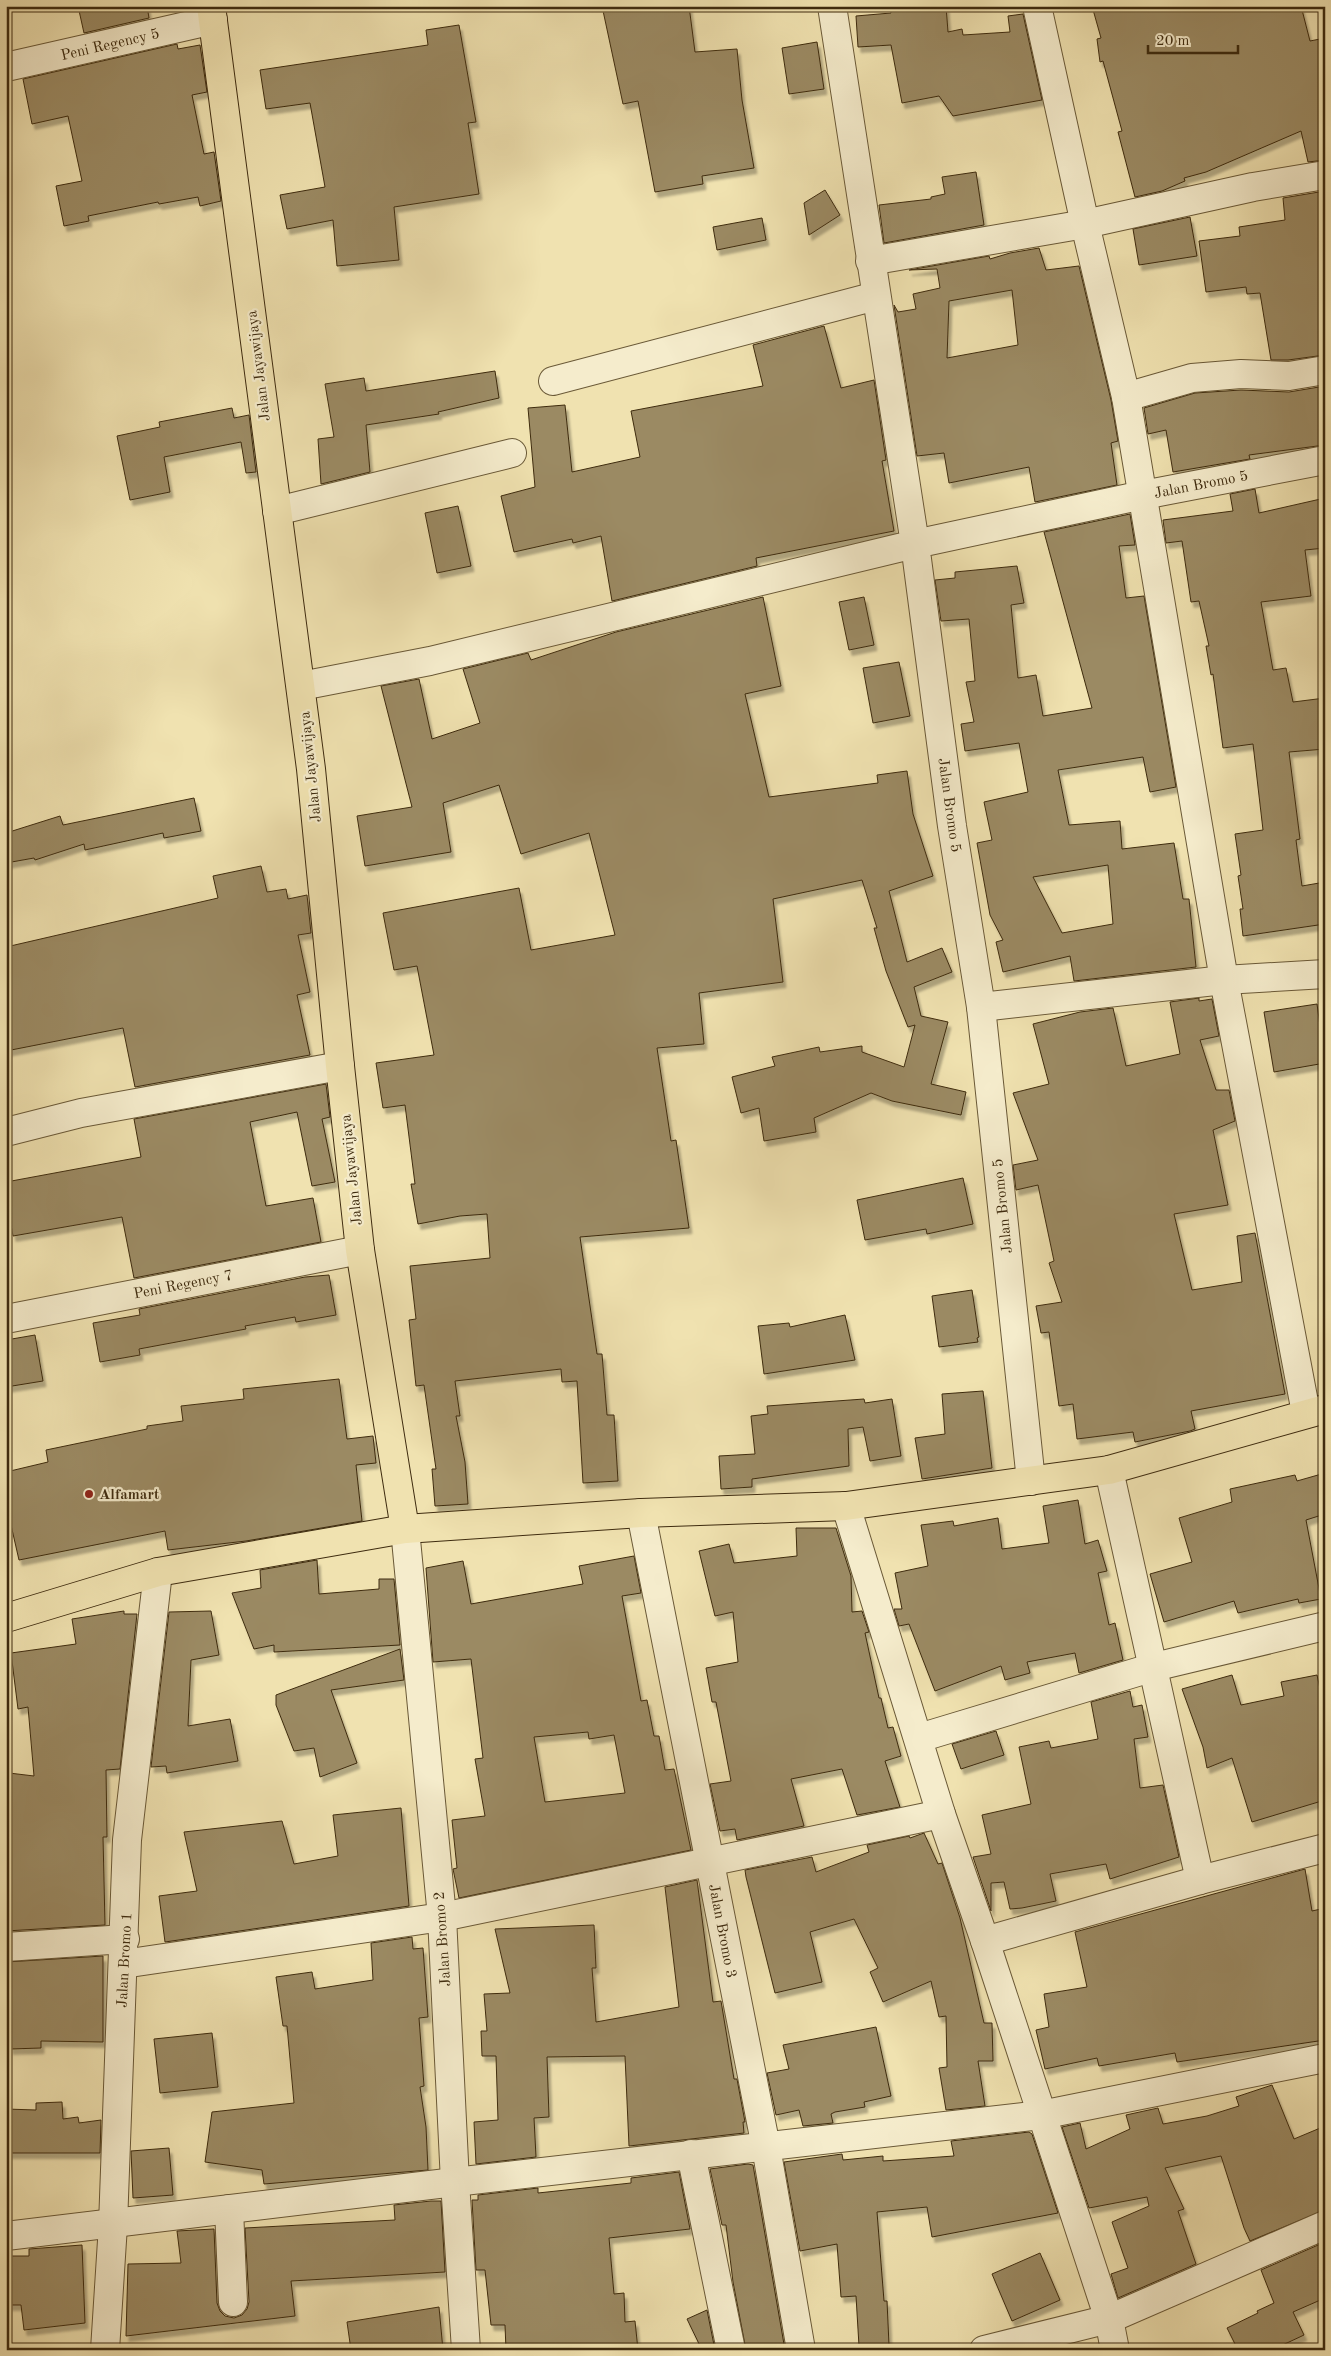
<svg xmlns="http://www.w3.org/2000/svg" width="1331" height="2356" font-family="'Old Standard TT',serif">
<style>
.building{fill:#9b8a63;stroke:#3e2b0f;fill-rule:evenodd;filter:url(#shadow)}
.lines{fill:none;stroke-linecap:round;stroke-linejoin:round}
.minor-casing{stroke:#6a5937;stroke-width:30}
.major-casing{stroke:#3e2b0f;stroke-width:30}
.minor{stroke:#f5eccc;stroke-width:28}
.major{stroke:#f0e2b0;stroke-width:28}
.poi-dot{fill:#8f2418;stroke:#f5eccc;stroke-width:2}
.labels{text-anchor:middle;stroke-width:4.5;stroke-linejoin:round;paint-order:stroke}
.street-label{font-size:15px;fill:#3e2b0f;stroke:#f5eccc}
.poi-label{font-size:15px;font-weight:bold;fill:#3e2b0f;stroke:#f5eccc;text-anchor:start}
</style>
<defs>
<filter id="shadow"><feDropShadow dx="3" dy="5.5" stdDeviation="1" flood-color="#0004"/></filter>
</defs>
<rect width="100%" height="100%" fill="#f0e2b0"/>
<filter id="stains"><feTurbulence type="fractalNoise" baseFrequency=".004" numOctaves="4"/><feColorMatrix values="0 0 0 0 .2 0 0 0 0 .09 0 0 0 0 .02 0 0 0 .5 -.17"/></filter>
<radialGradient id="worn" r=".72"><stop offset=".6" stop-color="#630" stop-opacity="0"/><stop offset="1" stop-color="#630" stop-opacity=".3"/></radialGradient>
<g class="building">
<path d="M 78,6 L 147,6 L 149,18 L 84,33 Z"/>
<path d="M 602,6 L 689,6 L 695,52 L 737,49 L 742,100 L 754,168 L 702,176 L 703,184 L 655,192 L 638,101 L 623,104 Z"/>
<path d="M 890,6 L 946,6 L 948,32 L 962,29 L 963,35 L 1010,32 L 1008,16 L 1023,14 L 1042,100 L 953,116 L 939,96 L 902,103 L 891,45 L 858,47 L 856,16 L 891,13 Z"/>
<path d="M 1092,6 L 1301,6 L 1310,41 L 1325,38 L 1325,160 L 1308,162 L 1301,131 L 1206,172 L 1184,178 L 1185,181 L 1162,191 L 1135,197 L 1118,132 L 1122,131 L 1103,61 L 1100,62 L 1097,39 L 1101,38 Z"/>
<path d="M 459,25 L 476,122 L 468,123 L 479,194 L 394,207 L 399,260 L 337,266 L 333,220 L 287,229 L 280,195 L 325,187 L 310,103 L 266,109 L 260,70 L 428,45 L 426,30 Z"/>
<path d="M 817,42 L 824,89 L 789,94 L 782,48 Z"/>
<path d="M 177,44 L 178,49 L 200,45 L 207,92 L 192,95 L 204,154 L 214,152 L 221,201 L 200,206 L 198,197 L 159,204 L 158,202 L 88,216 L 89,221 L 64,226 L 56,186 L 82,181 L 68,116 L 32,124 L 23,79 Z"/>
<path d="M 976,172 L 984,225 L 884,243 L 879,205 L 931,199 L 931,197 L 945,194 L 942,177 Z"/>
<path d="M 825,190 L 840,215 L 809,235 L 804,203 Z"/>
<path d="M 1325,191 L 1325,355 L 1288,360 L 1271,360 L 1260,293 L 1247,294 L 1246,287 L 1206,292 L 1199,241 L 1240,236 L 1239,227 L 1285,220 L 1283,198 Z"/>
<path d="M 1190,217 L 1197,256 L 1139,265 L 1133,229 Z"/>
<path d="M 762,218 L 766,240 L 717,250 L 713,227 Z"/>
<path d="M 1039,248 L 1046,270 L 1079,266 L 1111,400 L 1118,441 L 1111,443 L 1117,485 L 1035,502 L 1029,467 L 949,483 L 944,453 L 917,456 L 894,305 L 898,312 L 916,309 L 913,294 L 940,288 L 937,269 L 909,270 L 989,256 L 990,259 L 1010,253 ZM 1012,290 L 1018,345 L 947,358 L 949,301 Z"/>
<path d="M 824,326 L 841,388 L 874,380 L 886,460 L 882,461 L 894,531 L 756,558 L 757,566 L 612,601 L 601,536 L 573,543 L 572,539 L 514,552 L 501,496 L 535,487 L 528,408 L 565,405 L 572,472 L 640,457 L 631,411 L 763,386 L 753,345 Z"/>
<path d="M 495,371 L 499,398 L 438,412 L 439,414 L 366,425 L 370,472 L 321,484 L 318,439 L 334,437 L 325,384 L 364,378 L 366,391 Z"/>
<path d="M 1325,386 L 1325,445 L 1249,455 L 1250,459 L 1173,472 L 1166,430 L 1148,434 L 1144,408 L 1195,393 L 1241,390 L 1289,392 Z"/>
<path d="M 232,408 L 234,418 L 249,415 L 256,472 L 246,473 L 241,442 L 164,457 L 170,492 L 130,500 L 117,436 L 160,427 L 159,422 Z"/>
<path d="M 1255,489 L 1259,513 L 1325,498 L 1325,548 L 1305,550 L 1311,596 L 1261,602 L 1273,670 L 1286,668 L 1293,702 L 1325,698 L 1325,749 L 1289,752 L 1300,839 L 1296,840 L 1302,886 L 1325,882 L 1325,924 L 1243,936 L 1240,909 L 1243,909 L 1238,876 L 1241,875 L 1235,834 L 1263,830 L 1253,744 L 1223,748 L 1213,674 L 1211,675 L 1206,646 L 1209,646 L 1199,601 L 1191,602 L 1182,541 L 1166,543 L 1163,520 L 1233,511 L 1230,494 Z"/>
<path d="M 458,506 L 471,566 L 437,573 L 425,513 Z"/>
<path d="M 1130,514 L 1135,545 L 1119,546 L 1126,598 L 1144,596 L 1176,787 L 1150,792 L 1143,757 L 1058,770 L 1069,825 L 1120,821 L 1122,849 L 1174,843 L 1183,899 L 1189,899 L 1196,967 L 1074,981 L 1070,956 L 1003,972 L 996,942 L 1003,940 L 990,915 L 977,843 L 992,840 L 984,802 L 1028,792 L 1019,743 L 965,751 L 961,724 L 974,722 L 966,682 L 975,681 L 969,619 L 941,621 L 935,580 L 955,578 L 955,572 L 1017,566 L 1024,603 L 1011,605 L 1018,678 L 1036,675 L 1043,716 L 1092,708 L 1044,532 ZM 1108,865 L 1113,924 L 1062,933 L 1033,877 Z"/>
<path d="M 763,597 L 781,686 L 745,694 L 769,797 L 878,783 L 877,775 L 907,771 L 913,814 L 933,876 L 889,891 L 907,962 L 942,948 L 952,972 L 914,987 L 921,1016 L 948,1022 L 931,1084 L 966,1092 L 961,1115 L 892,1101 L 871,1093 L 814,1118 L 816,1132 L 764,1141 L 759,1108 L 741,1113 L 732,1077 L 775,1066 L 772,1057 L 819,1047 L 820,1052 L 862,1046 L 862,1052 L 904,1067 L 915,1025 L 908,1027 L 886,971 L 874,928 L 877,928 L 862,880 L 773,899 L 783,982 L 699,993 L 704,1044 L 657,1048 L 671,1141 L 676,1140 L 689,1228 L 580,1237 L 597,1354 L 602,1354 L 607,1415 L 614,1415 L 618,1481 L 583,1483 L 577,1381 L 562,1382 L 561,1369 L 455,1381 L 460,1416 L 456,1416 L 465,1462 L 468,1504 L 435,1506 L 432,1469 L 436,1469 L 424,1385 L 416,1386 L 409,1320 L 416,1319 L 410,1266 L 490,1258 L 487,1214 L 460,1216 L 418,1224 L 411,1184 L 415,1184 L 405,1105 L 383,1108 L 376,1063 L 434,1055 L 417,966 L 394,970 L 383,913 L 519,888 L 531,950 L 615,935 L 589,833 L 521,854 L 499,785 L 443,803 L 451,852 L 365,866 L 357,816 L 412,807 L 381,686 L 419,679 L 432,739 L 480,723 L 463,669 L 528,653 L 531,660 L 616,632 Z"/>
<path d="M 864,597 L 874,645 L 849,650 L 839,602 Z"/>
<path d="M 899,662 L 910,716 L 873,723 L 863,668 Z"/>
<path d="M 194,798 L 201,831 L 164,838 L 163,833 L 85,850 L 84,844 L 35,860 L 34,858 L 6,863 L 6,833 L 60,816 L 63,825 Z"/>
<path d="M 261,866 L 267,892 L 286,889 L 288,899 L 307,895 L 311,933 L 298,935 L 310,992 L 297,995 L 310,1055 L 135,1087 L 123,1028 L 6,1051 L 6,947 L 218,898 L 213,876 Z"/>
<path d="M 1199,998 L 1199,1001 L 1212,999 L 1219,1036 L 1200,1040 L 1216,1090 L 1229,1090 L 1235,1121 L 1213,1130 L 1228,1205 L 1174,1214 L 1192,1290 L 1242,1282 L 1237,1236 L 1255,1233 L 1285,1394 L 1191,1411 L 1195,1429 L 1190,1431 L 1135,1442 L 1133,1432 L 1077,1439 L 1073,1404 L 1059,1406 L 1049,1332 L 1041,1333 L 1036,1306 L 1062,1302 L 1049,1263 L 1054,1261 L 1038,1185 L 1016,1190 L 1013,1165 L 1038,1160 L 1013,1093 L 1049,1084 L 1033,1024 L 1080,1012 L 1113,1008 L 1126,1066 L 1180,1054 L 1170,1002 Z"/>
<path d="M 1317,1004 L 1325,1063 L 1274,1072 L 1264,1012 Z"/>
<path d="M 326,1084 L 330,1117 L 322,1119 L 335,1182 L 312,1186 L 297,1112 L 250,1122 L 266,1206 L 313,1198 L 321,1242 L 134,1278 L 122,1217 L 13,1236 L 6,1196 L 6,1182 L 141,1157 L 134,1119 Z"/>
<path d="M 963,1178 L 973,1224 L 927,1234 L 926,1229 L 865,1240 L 857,1200 Z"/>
<path d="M 329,1275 L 336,1315 L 296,1322 L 295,1317 L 245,1326 L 246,1329 L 139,1349 L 140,1355 L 100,1362 L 93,1323 L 140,1315 L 139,1309 L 305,1277 Z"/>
<path d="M 972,1290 L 979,1337 L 977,1338 L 978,1342 L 939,1347 L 932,1296 Z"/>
<path d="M 845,1315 L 855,1360 L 764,1374 L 758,1326 L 789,1323 L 790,1327 Z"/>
<path d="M 35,1335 L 43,1381 L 6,1387 L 6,1340 Z"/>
<path d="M 339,1379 L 347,1439 L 373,1436 L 376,1463 L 356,1465 L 362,1521 L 246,1541 L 168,1550 L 165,1531 L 19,1560 L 6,1503 L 6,1472 L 48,1462 L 46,1450 L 147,1429 L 147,1426 L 183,1421 L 181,1406 L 244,1399 L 243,1389 Z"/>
<path d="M 983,1391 L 992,1468 L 922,1479 L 915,1438 L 945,1434 L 942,1394 Z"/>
<path d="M 864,1399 L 865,1403 L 892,1399 L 901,1456 L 870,1461 L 863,1427 L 848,1429 L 849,1466 L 752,1479 L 752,1487 L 721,1489 L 719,1456 L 755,1454 L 751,1416 L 768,1414 L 767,1406 Z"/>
<path d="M 1325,1473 L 1325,1514 L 1306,1520 L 1321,1599 L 1299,1603 L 1298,1599 L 1238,1613 L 1234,1601 L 1164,1622 L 1150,1574 L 1192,1562 L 1179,1518 L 1232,1502 L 1230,1489 L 1295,1475 L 1297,1481 Z"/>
<path d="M 1078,1500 L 1085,1544 L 1098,1540 L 1107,1571 L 1098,1573 L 1109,1625 L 1115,1623 L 1123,1660 L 1079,1673 L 1075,1653 L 1027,1662 L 1030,1673 L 1005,1680 L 1001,1666 L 935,1691 L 909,1624 L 899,1626 L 894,1609 L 902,1609 L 895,1573 L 928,1566 L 921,1525 L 953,1521 L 954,1526 L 998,1518 L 1002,1549 L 1049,1543 L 1043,1506 Z"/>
<path d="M 796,1528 L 836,1528 L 851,1576 L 852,1612 L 862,1611 L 869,1632 L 865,1633 L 879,1698 L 881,1698 L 888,1728 L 893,1727 L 901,1756 L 885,1761 L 900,1807 L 857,1815 L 842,1769 L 791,1779 L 804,1826 L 737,1840 L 735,1829 L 720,1831 L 710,1784 L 731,1781 L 716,1702 L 712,1702 L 706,1668 L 738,1662 L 733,1612 L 715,1616 L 699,1551 L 729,1544 L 734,1563 L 797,1556 Z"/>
<path d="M 634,1556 L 641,1593 L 622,1596 L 641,1701 L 647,1700 L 654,1736 L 659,1736 L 665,1770 L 674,1769 L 691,1850 L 459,1898 L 453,1869 L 457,1868 L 452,1820 L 485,1816 L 475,1759 L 483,1758 L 471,1659 L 433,1662 L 426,1568 L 463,1561 L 471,1604 L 583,1584 L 579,1566 ZM 588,1732 L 589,1739 L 614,1735 L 625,1793 L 545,1802 L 534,1737 Z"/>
<path d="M 317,1560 L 319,1594 L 379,1589 L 379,1579 L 394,1579 L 400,1645 L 274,1652 L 274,1645 L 254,1649 L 232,1593 L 261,1588 L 260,1570 Z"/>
<path d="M 124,1611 L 124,1614 L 137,1614 L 120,1769 L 106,1770 L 107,1837 L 103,1837 L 105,1925 L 6,1931 L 6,1798 L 9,1773 L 34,1776 L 28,1707 L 18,1709 L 11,1653 L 76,1644 L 72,1619 Z"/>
<path d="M 211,1611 L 219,1655 L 191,1660 L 188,1726 L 230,1719 L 238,1761 L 167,1773 L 166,1766 L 151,1767 L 169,1612 Z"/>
<path d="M 400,1649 L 404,1680 L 331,1690 L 357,1763 L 320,1777 L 314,1748 L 294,1751 L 276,1705 L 276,1695 Z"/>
<path d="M 1232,1675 L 1241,1705 L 1284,1696 L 1281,1682 L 1317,1675 L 1325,1712 L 1325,1800 L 1252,1822 L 1232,1758 L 1207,1768 L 1203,1747 L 1182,1689 Z"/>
<path d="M 1130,1691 L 1133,1707 L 1142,1705 L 1148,1737 L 1134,1739 L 1140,1788 L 1163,1785 L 1179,1857 L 1110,1879 L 1106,1864 L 1050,1874 L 1056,1901 L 1022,1908 L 1010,1909 L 1004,1882 L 991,1883 L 991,1911 L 973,1857 L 991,1854 L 982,1815 L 1031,1804 L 1019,1747 L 1049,1741 L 1051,1748 L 1098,1739 L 1091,1702 Z"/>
<path d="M 996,1731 L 1004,1755 L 961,1769 L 952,1744 Z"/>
<path d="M 401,1808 L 409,1906 L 165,1942 L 159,1896 L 197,1891 L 184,1832 L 282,1821 L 294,1864 L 338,1856 L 333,1815 Z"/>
<path d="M 924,1833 L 938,1864 L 942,1863 L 960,1918 L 984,2023 L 992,2023 L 993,2061 L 978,2061 L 985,2106 L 946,2110 L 939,2068 L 947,2067 L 946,2016 L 939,2017 L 931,1981 L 883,2002 L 870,1972 L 878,1968 L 854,1919 L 810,1932 L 822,1982 L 775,1993 L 746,1877 L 745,1870 L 812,1857 L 816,1872 L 869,1852 L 867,1845 L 909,1836 L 910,1838 Z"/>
<path d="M 1305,1869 L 1312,1911 L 1325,1908 L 1325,2040 L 1177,2062 L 1175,2053 L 1099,2066 L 1097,2058 L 1045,2069 L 1036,2030 L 1049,2027 L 1044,1994 L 1087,1987 L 1075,1932 Z"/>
<path d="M 697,1880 L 713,2002 L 721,2001 L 734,2079 L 737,2079 L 745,2122 L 743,2122 L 744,2133 L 629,2146 L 625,2056 L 547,2057 L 549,2117 L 534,2118 L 536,2157 L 476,2164 L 474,2122 L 498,2120 L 496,2056 L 482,2056 L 481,2031 L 487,2031 L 484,1994 L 510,1993 L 495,1929 L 594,1925 L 596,1968 L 592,1968 L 596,2022 L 679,2007 L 665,1887 Z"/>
<path d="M 412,1937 L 413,1949 L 423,1948 L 428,2017 L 419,2018 L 424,2086 L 420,2087 L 426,2127 L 428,2170 L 264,2184 L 262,2170 L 205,2162 L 212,2112 L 294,2103 L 287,2026 L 283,2026 L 276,1977 L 312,1972 L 315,1989 L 373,1980 L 371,1943 Z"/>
<path d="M 103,1956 L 103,2042 L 41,2041 L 41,2048 L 10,2049 L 6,1962 Z"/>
<path d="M 876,2027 L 891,2096 L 864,2102 L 865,2107 L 835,2112 L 831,2114 L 833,2123 L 803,2126 L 799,2110 L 776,2115 L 767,2073 L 789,2069 L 783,2045 Z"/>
<path d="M 212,2033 L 218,2087 L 160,2093 L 154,2039 Z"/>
<path d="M 1272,2085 L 1294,2139 L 1325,2126 L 1325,2210 L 1250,2241 L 1244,2228 L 1221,2156 L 1165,2168 L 1184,2209 L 1178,2211 L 1196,2264 L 1118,2298 L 1111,2274 L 1128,2268 L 1112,2222 L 1149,2206 L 1147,2197 L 1089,2208 L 1062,2127 L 1080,2123 L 1086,2149 L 1130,2129 L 1126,2115 L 1158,2108 L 1163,2124 L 1207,2116 L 1239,2106 L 1236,2097 Z"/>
<path d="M 62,2102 L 63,2119 L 78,2117 L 79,2123 L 101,2120 L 100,2153 L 6,2153 L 6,2109 L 36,2110 L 36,2103 Z"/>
<path d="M 1029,2132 L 1032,2134 L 1058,2213 L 932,2237 L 927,2207 L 877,2212 L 884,2301 L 887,2301 L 889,2345 L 859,2346 L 856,2296 L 841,2297 L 837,2244 L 800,2251 L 784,2162 L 842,2154 L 843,2160 L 883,2156 L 883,2161 L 954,2156 L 951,2141 Z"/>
<path d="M 169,2148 L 173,2195 L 133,2198 L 131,2151 Z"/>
<path d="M 748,2164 L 753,2165 L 785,2350 L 746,2350 L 733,2282 L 726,2225 L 722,2225 L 710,2169 Z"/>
<path d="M 679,2172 L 690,2229 L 609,2238 L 614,2294 L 624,2293 L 625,2322 L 635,2321 L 638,2350 L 506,2350 L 505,2325 L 491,2325 L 485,2270 L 476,2270 L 472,2200 L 478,2200 L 478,2195 L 538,2188 L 538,2193 L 631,2183 L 631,2178 Z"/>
<path d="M 431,2201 L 441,2201 L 445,2272 L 291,2281 L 295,2316 L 126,2336 L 128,2264 L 181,2263 L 177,2231 L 214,2229 L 217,2303 L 220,2311 L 225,2316 L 234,2318 L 242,2315 L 247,2309 L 249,2302 L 245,2228 L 395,2220 L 394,2205 Z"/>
<path d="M 1325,2242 L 1325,2298 L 1293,2312 L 1304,2335 L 1272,2350 L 1238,2350 L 1227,2328 L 1258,2313 L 1257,2311 L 1274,2303 L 1261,2270 Z"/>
<path d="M 82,2245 L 85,2323 L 24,2330 L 21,2305 L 6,2305 L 6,2256 L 29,2256 L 29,2249 Z"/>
<path d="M 1040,2253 L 1060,2300 L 1012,2321 L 992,2274 Z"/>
<path d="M 439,2307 L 443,2350 L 351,2350 L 347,2322 Z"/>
<path d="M 707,2310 L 715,2350 L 702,2350 L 687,2319 Z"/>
</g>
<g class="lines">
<g class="minor-casing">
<g id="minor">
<path d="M 1037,6 L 1085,224 L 1126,397 L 1224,980 L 1306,1413"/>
<path d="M 6,67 L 213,20"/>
<path d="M 870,261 L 1085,224 L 1253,187 L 1325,175"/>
<path d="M 553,381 L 876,296"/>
<path d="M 1126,397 L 1192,378 L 1241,374 L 1289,376 L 1325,370"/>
<path d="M 277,511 L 512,453"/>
<path d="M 301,686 L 430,661 L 915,544 L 832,6"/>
<path d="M 981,1007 L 1224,980 L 1325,974"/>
<path d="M 6,1132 L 81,1113 L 340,1066"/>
<path d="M 6,1319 L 360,1250"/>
<path d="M 1109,1470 L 1200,1880"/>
<path d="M 1031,1481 L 981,1007 L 952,826 L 915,544 L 1143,495 L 1325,460"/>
<path d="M 846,1506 L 941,1814 L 985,1941 L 1109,2319 L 1115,2350"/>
<path d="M 641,1513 L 766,2147 L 801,2350"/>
<path d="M 405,1529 L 442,1917 L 455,2182 L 466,2350"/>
<path d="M 919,1738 L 1154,1667 L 1325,1626"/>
<path d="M 985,1941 L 1200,1880 L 1325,1848"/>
<path d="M 6,1947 L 125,1939"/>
<path d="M 123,1964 L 442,1917 L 941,1814"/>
<path d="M 691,2154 L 731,2350"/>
<path d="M 229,2209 L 233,2302"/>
<path d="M 6,2236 L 455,2182 L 1041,2115 L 1325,2058"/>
<path d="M 105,2350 L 113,2225 L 127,1840 L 158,1572"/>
<path d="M 984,2350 L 1109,2319 L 1325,2225"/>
</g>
</g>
<g class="major-casing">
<g id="major">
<path d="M 211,6 L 311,769 L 340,1066 L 360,1250 L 405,1529"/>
<path d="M 6,1618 L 158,1572 L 405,1529 L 641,1513 L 846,1506 L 1109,1470 L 1325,1409"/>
</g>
</g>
<use href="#minor" class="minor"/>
<use href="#major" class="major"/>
</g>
<circle class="poi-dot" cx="89" cy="1494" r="5"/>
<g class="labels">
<g class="street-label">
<text transform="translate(110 44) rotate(-13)" y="5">Peni Regency 5</text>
<text transform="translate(258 366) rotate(-97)" y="5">Jalan Jayawijaya</text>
<text transform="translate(1201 484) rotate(-11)" y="5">Jalan Bromo 5</text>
<text transform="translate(310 767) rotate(-96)" y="5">Jalan Jayawijaya</text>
<text transform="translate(950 805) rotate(82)" y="5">Jalan Bromo 5</text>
<text transform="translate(351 1170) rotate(-96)" y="5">Jalan Jayawijaya</text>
<text transform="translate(1002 1206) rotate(-96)" y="5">Jalan Bromo 5</text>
<text transform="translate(183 1284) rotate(-11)" y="5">Peni Regency 7</text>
<text transform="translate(723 1931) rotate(79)" y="5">Jalan Bromo 3</text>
<text transform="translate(442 1939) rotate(-94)" y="5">Jalan Bromo 2</text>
<text transform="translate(124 1960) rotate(-87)" y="5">Jalan Bromo 1</text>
</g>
<g class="poi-label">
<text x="99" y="1499">Alfamart</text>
</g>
</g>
<rect width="1331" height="2356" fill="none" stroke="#f0e2b0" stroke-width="25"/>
<rect x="8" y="8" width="1316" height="2341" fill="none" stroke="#3e2b0f" stroke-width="2.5"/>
<rect x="12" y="12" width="1306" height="2331" fill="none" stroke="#3e2b0f"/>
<path d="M1148 45v8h90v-8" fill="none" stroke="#3e2b0f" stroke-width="2.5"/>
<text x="1156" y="45" font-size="15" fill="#3e2b0f" stroke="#f5eccc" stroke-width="4" paint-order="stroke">20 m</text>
<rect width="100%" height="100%" filter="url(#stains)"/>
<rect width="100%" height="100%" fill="url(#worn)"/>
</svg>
